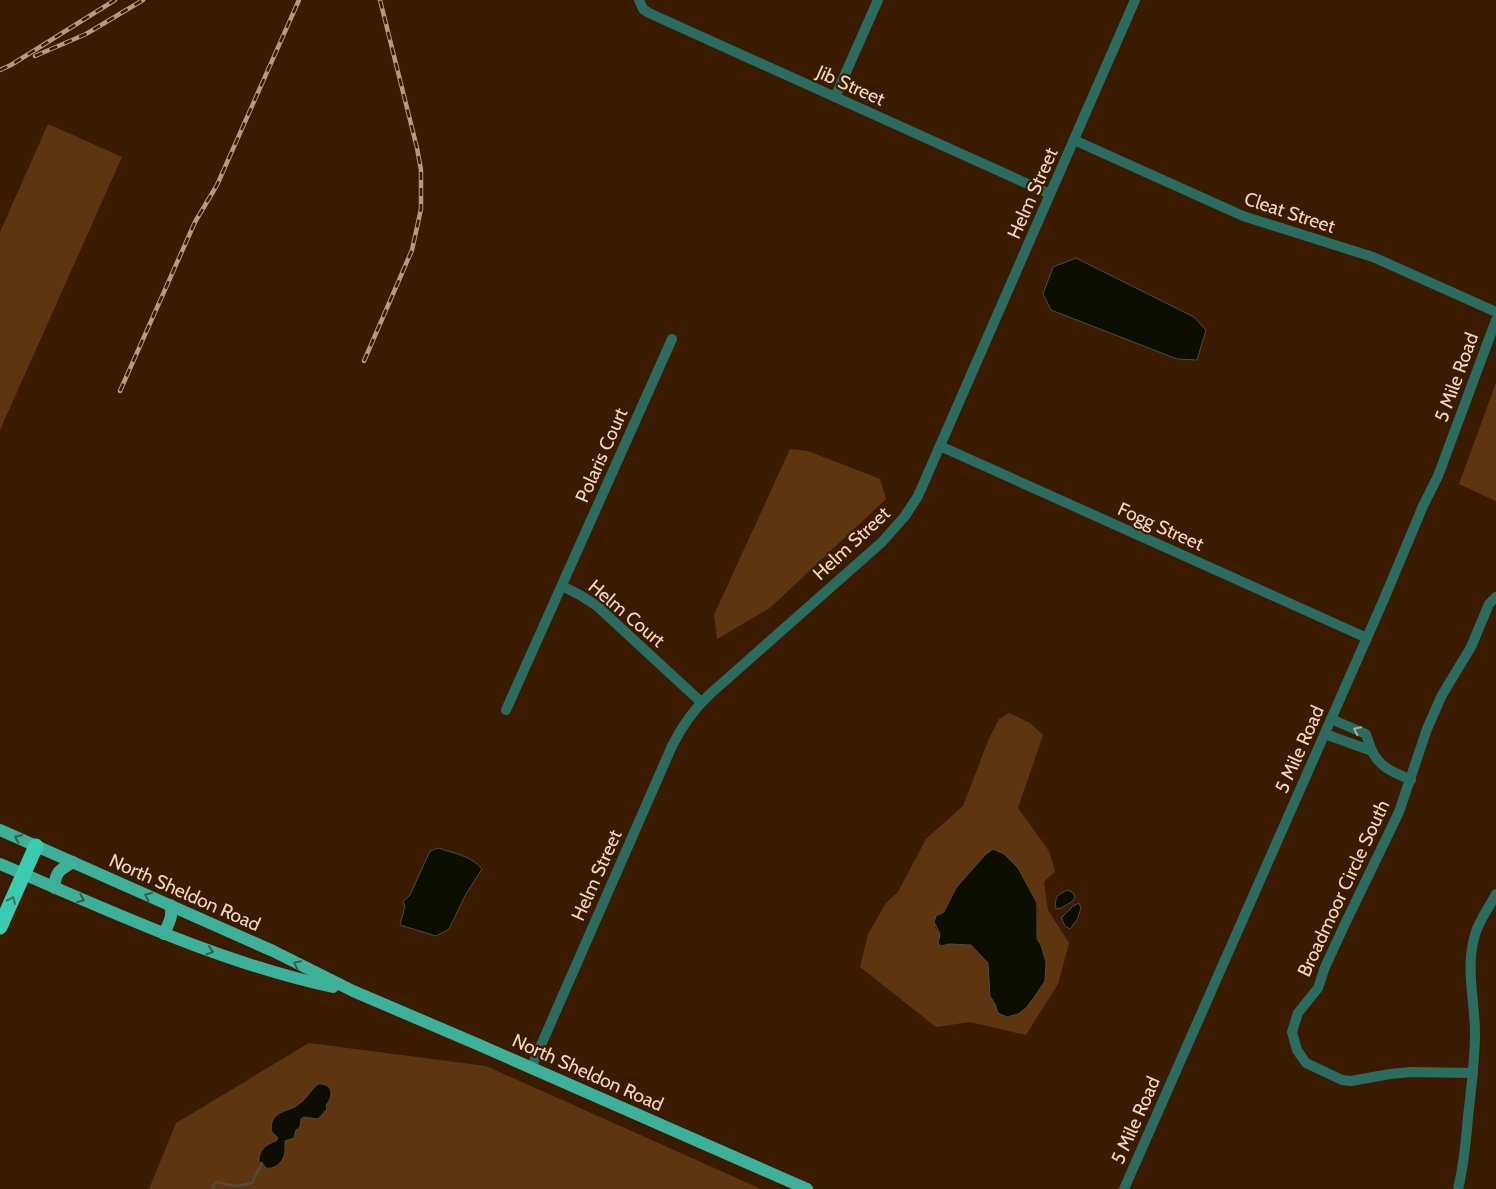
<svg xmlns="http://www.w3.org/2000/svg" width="1496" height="1189" font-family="Cabin,sans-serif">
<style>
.green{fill:#5f350f;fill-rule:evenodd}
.water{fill:#0c0f00;stroke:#514b3a}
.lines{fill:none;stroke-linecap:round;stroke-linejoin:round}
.stream{stroke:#514b3a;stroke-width:2.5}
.minor{stroke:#2a6d60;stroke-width:10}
.major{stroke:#3db09a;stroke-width:12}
.highway{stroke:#3acbb1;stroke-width:15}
.rail-casing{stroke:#b69983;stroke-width:4.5}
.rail{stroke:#3b1b00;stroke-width:2.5;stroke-dasharray:8;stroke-linecap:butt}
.oneway{stroke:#abb1a0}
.oneway2{stroke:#3c5e45}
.oneway3{stroke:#3a7358}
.labels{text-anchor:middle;stroke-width:4.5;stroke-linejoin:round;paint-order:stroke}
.street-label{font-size:19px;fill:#f1d6c2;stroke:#3b1b00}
</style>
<rect width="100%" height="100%" fill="#3b1b00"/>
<g class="green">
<path d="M 48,124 L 122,157 L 0,430 L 0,232 Z"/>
<path d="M 1496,383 L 1496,501 L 1459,484 Z"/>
<path d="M 790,449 L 808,451 L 880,479 L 886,499 L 770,608 L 717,639 L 714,615 Z"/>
<path d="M 1009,713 L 1030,723 L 1043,735 L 1018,808 L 1049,851 L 1055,871 L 1044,882 L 1048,910 L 1069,943 L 1058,984 L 1026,1035 L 970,1022 L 936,1027 L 860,967 L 868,934 L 886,903 L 898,892 L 926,839 L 963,806 L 988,741 L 999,719 ZM 985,855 C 998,866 1032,887 1037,903 C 1042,917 1031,931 1041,945 L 1035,996 L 1026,1008 L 1018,1014 L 998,1013 L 995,1004 L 990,996 L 989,963 L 971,945 L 949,944 L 941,946 L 938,943 L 940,934 L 935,927 L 956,888 Z"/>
<path d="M 309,1043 L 486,1066 L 761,1189 L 149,1189 L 176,1123 Z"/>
</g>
<g class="water">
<path d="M 1076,258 L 1194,317 L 1206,330 L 1197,360 L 1177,359 L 1051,310 L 1043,294 L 1053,267 Z"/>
<path d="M 438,848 C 453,853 472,856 482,869 L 466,894 L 449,929 L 436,936 L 400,925 L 405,906 L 403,902 L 410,895 L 430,851 Z"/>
<path d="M 993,849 L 1004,854 L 1018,868 L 1037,903 L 1037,939 L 1041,945 L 1046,962 L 1045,981 L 1035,996 L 1026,1008 L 1018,1014 L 1007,1017 L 998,1013 L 995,1004 L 990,996 L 988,963 L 971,945 L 949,944 L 941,946 L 938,943 L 940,934 L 934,922 L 936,916 L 944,912 L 956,888 L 985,855 Z"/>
<path d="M 1068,890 L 1073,893 L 1075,897 L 1073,901 L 1061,908 L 1056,909 C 1054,897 1058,894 1068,890 Z"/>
<path d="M 1079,903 L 1081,908 L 1077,920 L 1070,929 L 1065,926 L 1061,918 L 1073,906 Z"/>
<path d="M 318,1084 C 333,1083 334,1096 326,1105 L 327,1109 L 318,1119 L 304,1117 L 301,1119 L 300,1127 L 296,1130 L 294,1138 L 285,1141 C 285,1144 285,1147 285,1150 C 285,1160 276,1170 266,1168 L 262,1163 L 259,1162 C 258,1151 266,1144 276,1141 L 278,1138 L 272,1132 C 271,1127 271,1121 275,1117 C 281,1110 292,1110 299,1104 C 307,1099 310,1090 318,1084 Z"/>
</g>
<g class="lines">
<path class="stream" d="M 212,1189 L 215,1182 L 237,1186 L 252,1183 L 262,1163"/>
<g class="minor">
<path d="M 639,0 L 643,9 L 649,13 L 1050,194"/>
<path d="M 835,97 L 878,0"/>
<path d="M 1074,140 L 1243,216 L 1373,257 L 1496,312"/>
<path d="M 940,446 L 1367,638"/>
<path d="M 562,586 L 580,595 L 597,606 L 701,702"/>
<path d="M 506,710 L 672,339"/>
<path d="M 1331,719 L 1366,734 C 1368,740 1370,747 1373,753 C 1382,769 1394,772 1411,780"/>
<path d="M 1325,734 L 1372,751"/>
<path d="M 531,1068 L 672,746 C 682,726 694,709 710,694 L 882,542 L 905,516 L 918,496 L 1135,0"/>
<path d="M 1473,1073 L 1411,1072 L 1390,1074 L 1351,1081 L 1342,1080 L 1306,1063 L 1297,1050 L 1292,1032 L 1298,1013 L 1318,988 L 1325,967 L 1344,926 L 1399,812 L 1427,729 L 1442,695 L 1471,647 L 1489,604 L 1496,597"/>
<path d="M 1124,1189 L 1384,599 L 1423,506 L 1438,476 L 1496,320"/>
<path d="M 1458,1189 C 1464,1165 1466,1141 1468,1117 C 1471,1089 1475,1061 1475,1033 C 1475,1001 1465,967 1475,935 C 1479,920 1489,908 1496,894"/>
</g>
<g class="major">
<path d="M 0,830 L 273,951 L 353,991 L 477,1044 L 807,1189"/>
<path d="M 0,864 C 109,910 217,962 333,987"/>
<path d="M 55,888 C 54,872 61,869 73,862"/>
<path d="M 164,934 C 168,924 174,916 170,905"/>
</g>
<path class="highway" d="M 0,927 L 36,846"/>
<g class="rail-casing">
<g id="rail">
<path d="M 35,56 L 86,34 L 143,0"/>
<path d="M 0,70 L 11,65 L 115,0"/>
<path d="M 364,361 L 412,250 L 421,209 L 421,170 L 417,148 L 380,0"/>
<path d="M 120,391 L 195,222 L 217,185 L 299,0"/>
</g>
</g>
<use href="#rail" class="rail"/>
</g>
<defs><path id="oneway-chevron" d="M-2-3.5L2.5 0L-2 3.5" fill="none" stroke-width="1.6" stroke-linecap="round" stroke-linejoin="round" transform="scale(1.25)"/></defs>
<use class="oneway" href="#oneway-chevron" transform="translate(1357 730) rotate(-154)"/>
<g class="oneway2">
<use href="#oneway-chevron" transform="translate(18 838) rotate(-156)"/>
<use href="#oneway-chevron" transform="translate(148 896) rotate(-156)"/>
<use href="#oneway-chevron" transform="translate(81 899) rotate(23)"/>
<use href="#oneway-chevron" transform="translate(210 951) rotate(18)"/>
<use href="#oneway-chevron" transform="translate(297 964) rotate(-154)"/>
</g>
<use class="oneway3" href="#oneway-chevron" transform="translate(12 900) rotate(-66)"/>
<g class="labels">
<g class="street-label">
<text transform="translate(851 85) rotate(24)" y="7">Jib Street</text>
<text transform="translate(1032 193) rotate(-66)" y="7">Helm Street</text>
<text transform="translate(1290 212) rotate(18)" y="7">Cleat Street</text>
<text transform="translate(1456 377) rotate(-70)" y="7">5 Mile Road</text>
<text transform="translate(601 455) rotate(-66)" y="7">Polaris Court</text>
<text transform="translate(1161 526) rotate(24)" y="7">Fogg Street</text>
<text transform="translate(851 543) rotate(-43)" y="7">Helm Street</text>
<text transform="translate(627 613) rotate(40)" y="7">Helm Court</text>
<text transform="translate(1299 749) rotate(-66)" y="7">5 Mile Road</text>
<text transform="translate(596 875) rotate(-66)" y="7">Helm Street</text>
<text transform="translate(1343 888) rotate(-65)" y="7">Broadmoor Circle South</text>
<text transform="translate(185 892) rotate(24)" y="7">North Sheldon Road</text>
<text transform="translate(588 1072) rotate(24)" y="7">North Sheldon Road</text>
<text transform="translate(1135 1120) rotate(-66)" y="7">5 Mile Road</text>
</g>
</g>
</svg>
